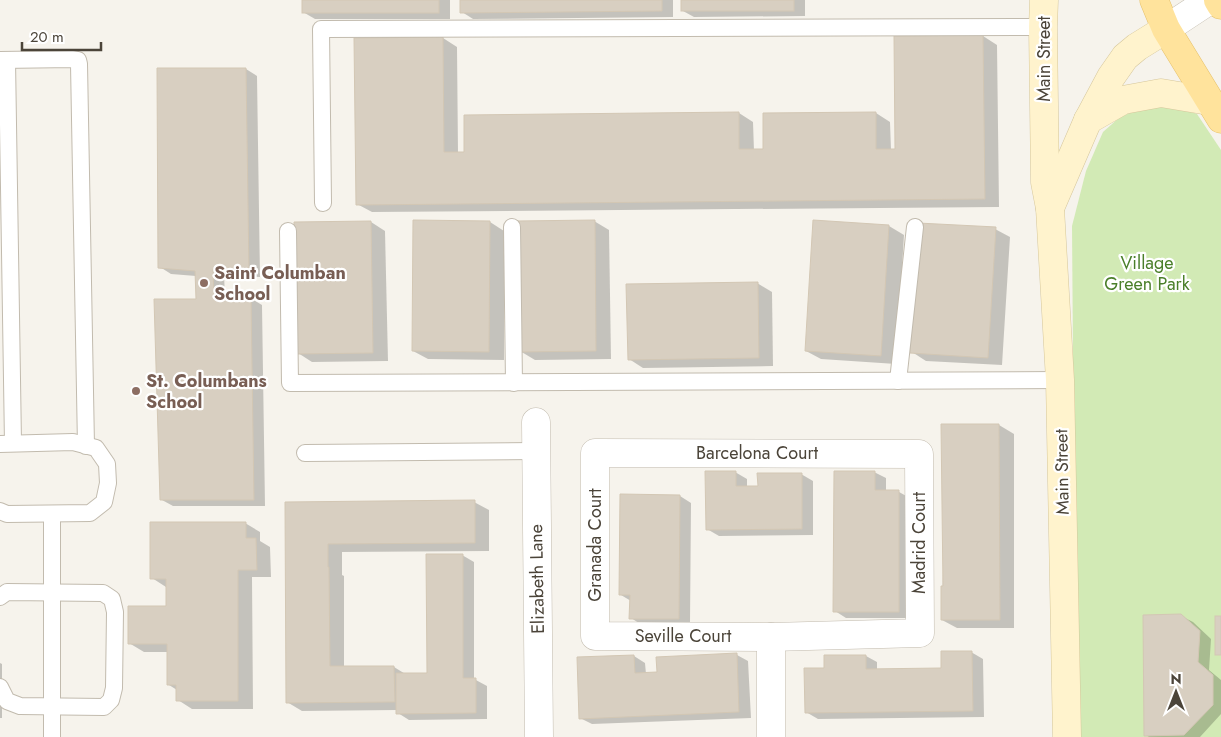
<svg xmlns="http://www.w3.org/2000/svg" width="1221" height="737" font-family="Jost,sans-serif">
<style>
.green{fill:#d2eab5}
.shadow{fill:#0003}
.building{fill:#d8cfc1;stroke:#d3c7b4}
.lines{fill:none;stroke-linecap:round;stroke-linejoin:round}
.lane-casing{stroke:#c2bbae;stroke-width:18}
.street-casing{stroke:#c2bbae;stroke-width:29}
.secondary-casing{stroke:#d6c79b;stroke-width:29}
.primary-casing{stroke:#e6c16a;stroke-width:29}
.lane{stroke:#fff;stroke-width:16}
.street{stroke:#fff;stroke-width:28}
.secondary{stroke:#fff3cd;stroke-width:28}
.primary{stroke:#ffe39c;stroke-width:28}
.education-dot{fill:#8d6e63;stroke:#fff;stroke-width:2}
.labels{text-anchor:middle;stroke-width:4.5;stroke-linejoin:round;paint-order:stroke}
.street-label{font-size:18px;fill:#4b4439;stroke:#fff}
.park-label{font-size:18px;fill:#4a7f2a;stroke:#fff}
.education-label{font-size:18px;font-weight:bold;fill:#785e54;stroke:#fff;text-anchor:start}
</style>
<rect width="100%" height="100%" fill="#f6f3ec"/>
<path class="green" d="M 1161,107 L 1180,108 L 1197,114 L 1221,150 L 1221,737 L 1078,737 L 1075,624 L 1072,226 L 1086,171 L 1103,132 L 1120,117 L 1140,109 Z"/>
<g class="shadow">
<path d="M 303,0 L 450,0 L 450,19 L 315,19 L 303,12 Z"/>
<path d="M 461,0 L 673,0 L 673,17 L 473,19 L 462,12 Z"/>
<path d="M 682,0 L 805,0 L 805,16 L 694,17 L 683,11 Z"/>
<path d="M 983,36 L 997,45 L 999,207 L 372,212 L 357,204 L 443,38 L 457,47 L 458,153 L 739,113 L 753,122 L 754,151 L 765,151 L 876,113 L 890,122 L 891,150 L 896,150 Z"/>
<path d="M 246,69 L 257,76 L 260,277 L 224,275 L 225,297 L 250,298 L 262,305 L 265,506 L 173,506 L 162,500 L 197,301 L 196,276 L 171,274 L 160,267 Z"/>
<path d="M 594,221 L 609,230 L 611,359 L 535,360 L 520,351 Z"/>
<path d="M 371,222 L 385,231 L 388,361 L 312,362 L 298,353 Z"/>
<path d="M 490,222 L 504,231 L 504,360 L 428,359 L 413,351 Z"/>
<path d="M 815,222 L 889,226 L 904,235 L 896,364 L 821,359 L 806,351 Z"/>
<path d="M 995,229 L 1010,237 L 1002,365 L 926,361 L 912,352 Z"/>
<path d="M 757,283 L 772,292 L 773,366 L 643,368 L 629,359 Z"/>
<path d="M 999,425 L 1014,434 L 1014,628 L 957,628 L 942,620 L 944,519 Z"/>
<path d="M 735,472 L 747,479 L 747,487 L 759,487 L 801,474 L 813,481 L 813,535 L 719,536 L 707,529 Z"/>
<path d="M 874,472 L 886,478 L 886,492 L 899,492 L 910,498 L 910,618 L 846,618 L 835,611 Z"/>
<path d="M 680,496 L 691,503 L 690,625 L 642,625 L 631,618 L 631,601 L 621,595 Z"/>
<path d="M 474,502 L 489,510 L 489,551 L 342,552 L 342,575 L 344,576 L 344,668 L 394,667 L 407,675 L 428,674 L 462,555 L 474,562 L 474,679 L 487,686 L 487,719 L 409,720 L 398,713 L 398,710 L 302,711 L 287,702 L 286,503 Z"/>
<path d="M 245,523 L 260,532 L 260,541 L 270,547 L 271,577 L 252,577 L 253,709 L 192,709 L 178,700 L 177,690 L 169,685 L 169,652 L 144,652 L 129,643 L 167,607 L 166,587 L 152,578 Z"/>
<path d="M 1181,616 L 1193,622 L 1211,639 L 1209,670 L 1221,680 L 1221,714 L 1200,737 L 1149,737 L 1146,735 Z"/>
<path d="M 971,652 L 983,659 L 984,717 L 818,719 L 806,712 L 825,669 L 866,656 L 877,662 L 877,670 L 942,669 Z"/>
<path d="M 737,655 L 748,661 L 751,718 L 592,724 L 580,718 L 634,656 L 645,663 L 646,674 L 658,673 Z"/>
<path d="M 0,663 L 2,664 L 2,718 L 0,718 Z"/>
</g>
<g class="building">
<rect x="302" y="0" width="137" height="13"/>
<path d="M 460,0 L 662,0 L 662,11 L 460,13 Z"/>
<rect x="681" y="0" width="113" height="11"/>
<path d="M 983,35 L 985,199 L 356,205 L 354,38 L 443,37 L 444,152 L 464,152 L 464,115 L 739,112 L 739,149 L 763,149 L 763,113 L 876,112 L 876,149 L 895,149 L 894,36 Z"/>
<path d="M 157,68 L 246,68 L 249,271 L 213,269 L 214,295 L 251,297 L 254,500 L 160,500 L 154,299 L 196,299 L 195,271 L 158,268 Z"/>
<path d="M 413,220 L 490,221 L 489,352 L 412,351 Z"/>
<path d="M 595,220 L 596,351 L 519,352 L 517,221 Z"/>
<path d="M 813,220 L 889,225 L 881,356 L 805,351 Z"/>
<path d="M 371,221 L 373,353 L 296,354 L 294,222 Z"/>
<path d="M 918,223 L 996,227 L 988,358 L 910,353 Z"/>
<path d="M 758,282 L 759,358 L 628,360 L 626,284 Z"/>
<path d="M 941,424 L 999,424 L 1000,620 L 941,620 L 941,586 L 943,586 Z"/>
<path d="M 705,471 L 736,471 L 736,486 L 758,486 L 757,473 L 802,473 L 802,529 L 706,530 Z"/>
<path d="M 834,471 L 875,471 L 875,490 L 899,490 L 899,612 L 833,612 Z"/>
<path d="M 620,494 L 680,495 L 679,619 L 629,619 L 630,595 L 619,595 Z"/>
<path d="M 475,500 L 475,543 L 328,544 L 328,567 L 329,567 L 330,666 L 394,666 L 395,702 L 286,703 L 285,502 Z"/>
<path d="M 150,522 L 246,522 L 246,538 L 256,538 L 257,570 L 238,570 L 238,701 L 176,701 L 176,685 L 167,685 L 167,644 L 128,644 L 128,606 L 166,606 L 166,579 L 150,579 Z"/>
<path d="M 426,554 L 463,554 L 463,678 L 476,678 L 476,713 L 396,714 L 396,673 L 427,673 Z"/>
<path d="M 1181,614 L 1200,631 L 1198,662 L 1213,675 L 1213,705 L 1184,735 L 1144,736 L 1143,615 Z"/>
<rect x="1215" y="616" width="6" height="39"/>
<path d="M 941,651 L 972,651 L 973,711 L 805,713 L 804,668 L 824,668 L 824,655 L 866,655 L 866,669 L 941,668 Z"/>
<path d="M 737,653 L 739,712 L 579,719 L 577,657 L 634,655 L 635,673 L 657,672 L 656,657 Z"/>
</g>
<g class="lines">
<g class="lane-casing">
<g id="lane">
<path d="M 0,60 L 73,59 L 78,60 L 79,64 L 86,446"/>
<path d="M 7,60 L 13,443"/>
<path d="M 323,203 L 321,29 L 1043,27"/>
<path d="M 512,227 L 514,383"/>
<path d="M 288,231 L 290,383 L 1060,380"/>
<path d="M 898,381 L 915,227"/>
<path d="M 0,444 L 73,442 L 96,448 L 107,464 L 108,483 L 104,502 L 90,513 L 7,514 L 0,511"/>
<path d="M 305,453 L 536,451"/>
<path d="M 52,514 L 52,737"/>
<path d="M 0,597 L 7,592 L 103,593 L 112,599 L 115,612 L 114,688 L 111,700 L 104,707 L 20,706 L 7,701 L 0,687"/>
</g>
</g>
<g class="street-casing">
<g id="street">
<path d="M 1166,29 L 1210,0"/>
<path d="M 536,422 L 539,737"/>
<path d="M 595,453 L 919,454 L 920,633 L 771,637 L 595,636 Z"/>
<path d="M 771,737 L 771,637"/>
</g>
</g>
<g class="secondary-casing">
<g id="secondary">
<path d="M 1044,0 L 1043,27 L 1045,182 L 1050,208 L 1060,380 L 1067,737"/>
<path d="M 1088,120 L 1123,100 L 1161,93 L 1209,101"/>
<path d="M 1050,208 L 1088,120 L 1111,77 L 1125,57 L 1137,47 L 1166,29"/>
</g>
</g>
<g class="primary-casing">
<g id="primary">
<path d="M 1154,0 L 1166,29 L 1221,119"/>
<path d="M 1218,0 L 1221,5"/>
</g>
</g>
<use href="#lane" class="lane"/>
<use href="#street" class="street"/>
<use href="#secondary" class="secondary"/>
<use href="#primary" class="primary"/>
</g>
<g class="education-dot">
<circle cx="204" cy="283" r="5"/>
<circle cx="136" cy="391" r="5"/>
</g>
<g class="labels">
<g class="street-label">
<text transform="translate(1044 59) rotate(-90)" y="6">Main Street</text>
<text x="757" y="459">Barcelona Court</text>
<text transform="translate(1062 472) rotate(-91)" y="6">Main Street</text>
<text transform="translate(919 543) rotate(-90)" y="6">Madrid Court</text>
<text transform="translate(595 545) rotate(-90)" y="6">Granada Court</text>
<text transform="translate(537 579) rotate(-91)" y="6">Elizabeth Lane</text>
<text x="683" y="642">Seville Court</text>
</g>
<g class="park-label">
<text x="1147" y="269">Village<tspan x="1147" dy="21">Green Park</tspan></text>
</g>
<g class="education-label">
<text x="214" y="279">Saint Columban<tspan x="214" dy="21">School</tspan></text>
<text x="146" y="387">St. Columbans<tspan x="146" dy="21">School</tspan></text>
</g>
</g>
<g transform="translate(1176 692)" stroke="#ffffff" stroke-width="4" paint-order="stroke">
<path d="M0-4L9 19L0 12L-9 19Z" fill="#4b4439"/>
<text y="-8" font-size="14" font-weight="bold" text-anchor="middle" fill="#4b4439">N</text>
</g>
<path d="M22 42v8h79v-8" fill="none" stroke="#4b4439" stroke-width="2.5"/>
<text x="30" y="42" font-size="15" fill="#4b4439" stroke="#ffffff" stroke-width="4" paint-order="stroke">20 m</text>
</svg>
